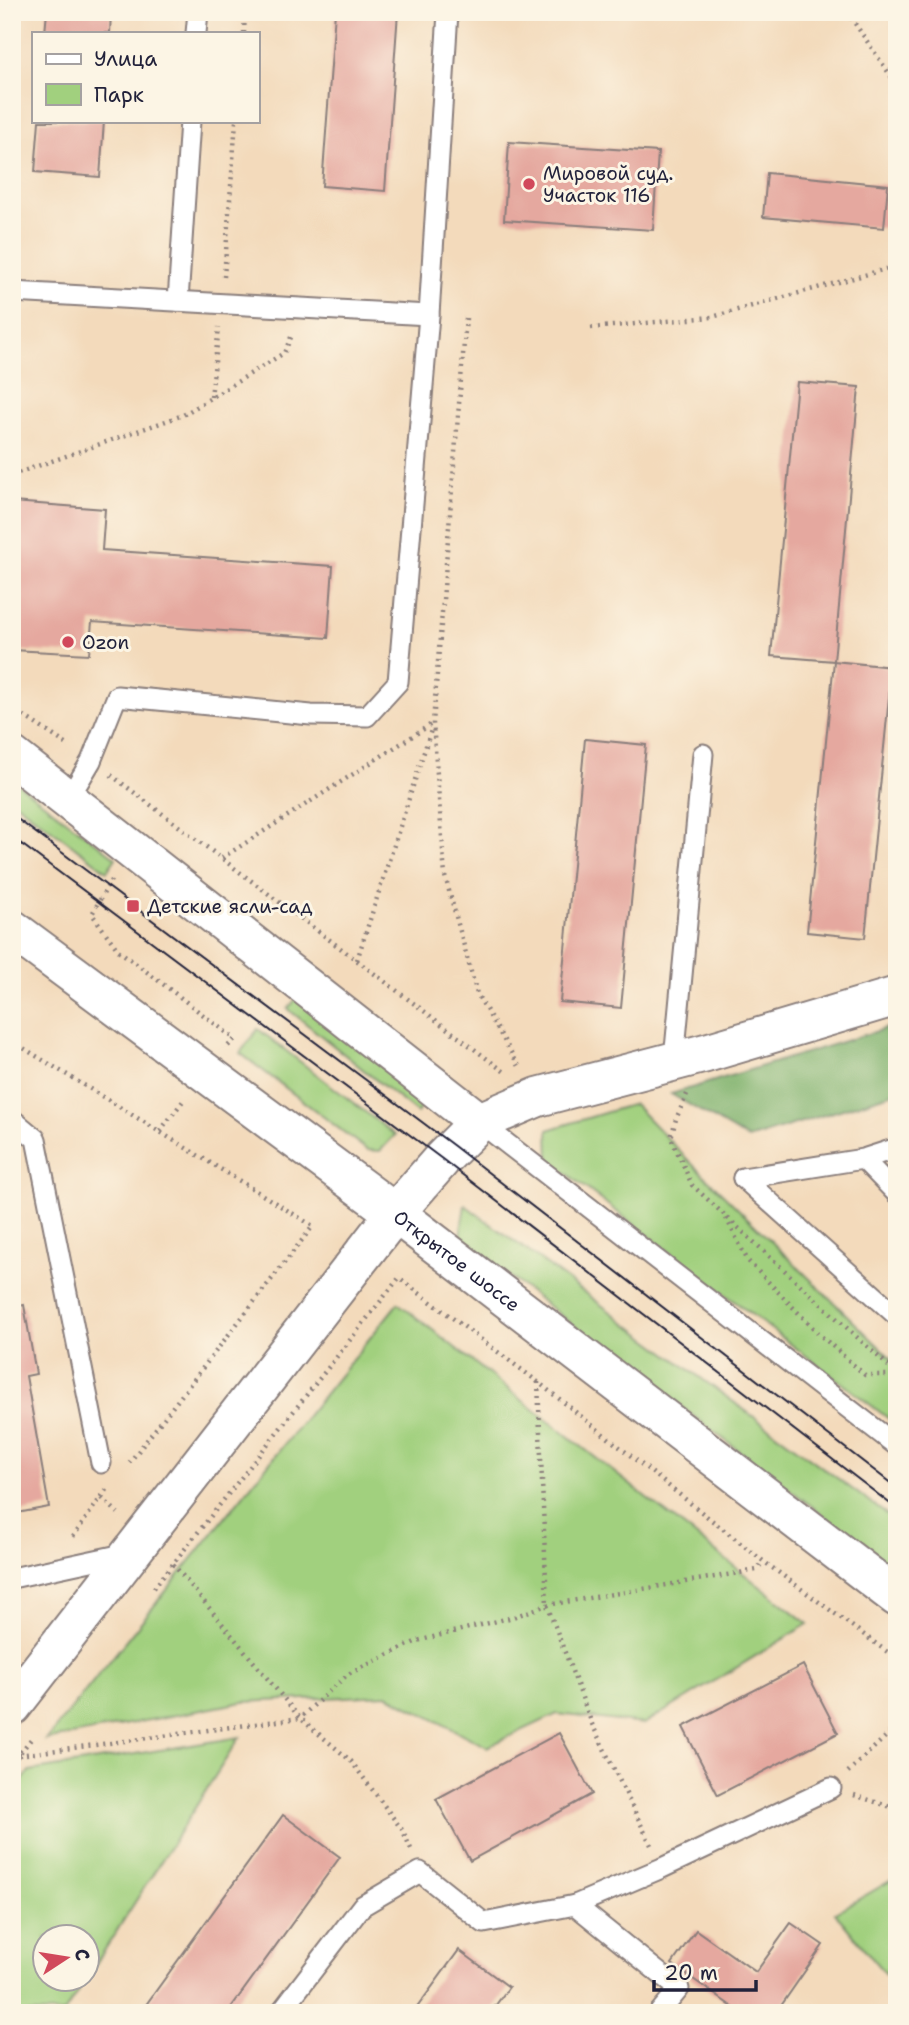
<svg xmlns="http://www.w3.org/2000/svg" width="909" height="2025" font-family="'Shantell Sans',sans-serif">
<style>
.green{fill:#a1d07e;stroke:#62795c;stroke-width:2}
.forest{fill:#80b26d;stroke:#516a54;stroke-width:2}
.building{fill:#e5a89f}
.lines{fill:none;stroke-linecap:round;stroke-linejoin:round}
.service-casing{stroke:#8a7e7b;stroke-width:23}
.minor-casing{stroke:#8a7e7b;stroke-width:42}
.tertiary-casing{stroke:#8a7e7b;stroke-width:42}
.path{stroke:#8a7e7b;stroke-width:4.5;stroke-dasharray:2 5;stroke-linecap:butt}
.service{stroke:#fff;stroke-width:19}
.minor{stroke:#fff;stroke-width:38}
.tertiary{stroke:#fff;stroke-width:38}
.tram{stroke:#22223b;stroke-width:2}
.poi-dot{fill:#d1495b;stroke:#fcf5e5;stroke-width:2.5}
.labels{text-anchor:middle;stroke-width:6;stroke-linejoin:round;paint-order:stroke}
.poi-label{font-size:19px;fill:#22223b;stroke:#fcf5e5;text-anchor:start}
.street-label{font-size:19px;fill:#22223b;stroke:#fcf5e5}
</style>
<rect width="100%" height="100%" fill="#fcf5e5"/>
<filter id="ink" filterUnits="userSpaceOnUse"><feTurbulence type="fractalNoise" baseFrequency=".0143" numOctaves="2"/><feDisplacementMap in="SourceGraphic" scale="14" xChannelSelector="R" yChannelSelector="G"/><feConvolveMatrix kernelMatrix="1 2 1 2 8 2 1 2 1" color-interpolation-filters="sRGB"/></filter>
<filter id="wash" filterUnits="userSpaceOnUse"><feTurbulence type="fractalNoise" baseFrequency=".00686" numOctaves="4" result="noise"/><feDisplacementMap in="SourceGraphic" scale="28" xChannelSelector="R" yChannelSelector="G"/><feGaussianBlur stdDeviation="1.57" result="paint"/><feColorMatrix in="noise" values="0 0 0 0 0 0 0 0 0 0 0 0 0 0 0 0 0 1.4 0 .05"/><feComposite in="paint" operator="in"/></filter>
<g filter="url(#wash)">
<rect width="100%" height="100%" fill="#f3dabb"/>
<g class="green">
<path d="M 12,779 L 116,858 L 107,871 L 12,800 Z"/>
<path d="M 299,995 L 424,1102 L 417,1113 L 288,1009 Z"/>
<path d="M 258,1029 L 395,1135 L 380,1151 L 367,1150 L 240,1053 Z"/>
<path d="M 634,1104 L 687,1159 L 897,1364 L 897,1425 L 549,1160 L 548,1130 Z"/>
<path d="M 465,1205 L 897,1522 L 897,1571 L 472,1248 L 460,1236 Z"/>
<path d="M 398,1303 L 808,1624 L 644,1724 L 557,1714 L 487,1747 L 387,1695 L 243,1702 L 46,1740 Z"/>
<path d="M 240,1737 L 88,1976 L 88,1938 L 46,1938 L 46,1980 L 85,1980 L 64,2013 L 12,2013 L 12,1794 L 30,1771 Z"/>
<path d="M 897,1877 L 897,1966 L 885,1974 L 835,1913 Z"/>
</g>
<path class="forest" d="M 897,1025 L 897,1092 L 748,1139 L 671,1094 Z"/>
<g id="blocks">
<g class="building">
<path d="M 47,12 L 111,12 L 110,33 L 45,33 Z"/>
<path d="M 335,12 L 398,12 L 385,191 L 322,186 Z"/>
<path d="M 39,121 L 104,121 L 100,177 L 35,172 Z"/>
<path d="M 509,142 L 658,152 L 653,230 L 504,220 Z"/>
<path d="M 767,173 L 888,185 L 884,228 L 763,217 Z"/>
<path d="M 797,382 L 859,387 L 834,661 L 892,667 L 865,938 L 807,932 L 834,661 L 771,656 Z"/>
<path d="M 12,502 L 105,509 L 102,550 L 333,566 L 328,638 L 92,622 L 89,654 L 12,650 Z"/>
<path d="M 585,739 L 646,745 L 621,1008 L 560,1002 Z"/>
<path d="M 24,1305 L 36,1374 L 26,1376 L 49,1507 L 12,1514 L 12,1307 Z"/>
<path d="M 803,1665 L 838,1733 L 718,1795 L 683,1727 Z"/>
<path d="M 559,1733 L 592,1794 L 470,1861 L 436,1799 Z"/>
<path d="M 283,1815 L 340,1857 L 227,2013 L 140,2013 Z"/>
<path d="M 791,1923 L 823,1945 L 776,2013 L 741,2013 L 672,1964 L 696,1930 L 756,1972 Z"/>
<path d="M 459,1950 L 509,1987 L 490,2013 L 413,2013 Z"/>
</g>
</g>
</g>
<g filter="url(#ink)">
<use href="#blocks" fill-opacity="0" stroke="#8a7e7b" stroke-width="2"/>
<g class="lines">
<g class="service-casing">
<g id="service">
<path d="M 196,33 L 198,12"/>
<path d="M 12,292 L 429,315"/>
<path d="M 178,301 L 190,121"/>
<path d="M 69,798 L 91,761 L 117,696 L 311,715 L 367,716 L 398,682 L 429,315 L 448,12"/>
<path d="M 674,1060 L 703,754"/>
<path d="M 12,1119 L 36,1139 L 101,1463"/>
<path d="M 479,1122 L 897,1446"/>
<path d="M 863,1159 L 897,1194"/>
<path d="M 743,1178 L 897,1316"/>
<path d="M 743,1178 L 863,1159 L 897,1148"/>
<path d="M 12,1578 L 128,1553"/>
<path d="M 280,2013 L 362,1906 L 420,1872 L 484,1923 L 575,1905"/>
<path d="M 659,2013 L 679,1989 L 575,1905 L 662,1868 L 831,1788"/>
</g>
</g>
<g class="minor-casing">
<g id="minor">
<path d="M 12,756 L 479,1122"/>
<path id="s1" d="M 897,996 L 706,1053 L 538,1097 L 479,1122 L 442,1159 L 395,1213 L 897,1597"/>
</g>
</g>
<g class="tertiary-casing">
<path id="tertiary" d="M 12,929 L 395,1213 L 12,1706"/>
</g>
<g class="path">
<path d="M 847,12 L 897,85"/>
<path d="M 244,33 L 245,12"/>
<path d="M 224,277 L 236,121"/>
<path d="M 466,318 L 433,723 L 445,876 L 477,994 L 519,1066"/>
<path d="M 591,328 L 712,317 L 897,266"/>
<path d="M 211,397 L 219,327"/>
<path d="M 12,475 L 183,415 L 284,353 L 292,335"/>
<path d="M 12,708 L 69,746"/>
<path d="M 111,775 L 506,1073"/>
<path d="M 222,858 L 433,723"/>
<path d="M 111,880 L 92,914 L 118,950 L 235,1039 L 228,1046"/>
<path d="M 357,960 L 432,727"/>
<path d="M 12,1041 L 313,1226 L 129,1463"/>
<path d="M 687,1094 L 676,1119 L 671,1138 L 692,1185 L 897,1374"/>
<path d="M 160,1131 L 183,1101"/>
<path d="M 726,1218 L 748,1261 L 820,1335 L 865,1375 L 897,1375"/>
<path d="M 538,1382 L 547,1605 L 592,1724 L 651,1845"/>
<path d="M 102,1498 L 118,1513"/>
<path d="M 73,1537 L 108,1487"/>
<path d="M 173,1564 L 300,1718 L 351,1761 L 403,1831 L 411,1849"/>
<path d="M 154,1588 L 399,1278 L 538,1382 L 763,1561 L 897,1659"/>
<path d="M 19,1755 L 300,1718 L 348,1674 L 417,1641 L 513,1617 L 547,1605 L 757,1570 L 763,1561"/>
<path d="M 12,1763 L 31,1739"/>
<path d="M 848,1772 L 897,1726"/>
<path d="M 854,1795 L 897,1809"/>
</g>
<use href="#service" class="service"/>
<use href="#minor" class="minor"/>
<use href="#tertiary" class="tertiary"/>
<g class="tram">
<path d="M 12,815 L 454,1146 L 897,1488"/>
<path d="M 12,837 L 442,1159 L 897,1509"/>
</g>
</g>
</g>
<g class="poi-dot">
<circle cx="529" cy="184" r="7"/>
<circle cx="68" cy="642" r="7"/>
<rect x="126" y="899" width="14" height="14" rx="3.5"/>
</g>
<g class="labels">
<g class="poi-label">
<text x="543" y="180">Мировой суд.<tspan x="543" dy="22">Участок 116</tspan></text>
<text x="82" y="649">Ozon</text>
<text x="147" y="913">Детские ясли-сад</text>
</g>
<g class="street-label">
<text dy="7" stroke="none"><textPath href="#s1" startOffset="639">Открытое шоссе</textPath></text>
</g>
</g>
<rect width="909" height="2025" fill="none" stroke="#fcf5e5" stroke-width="42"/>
<rect x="32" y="32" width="228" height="91" fill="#fcf5e5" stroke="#a5a1a1" stroke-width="2"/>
<rect x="46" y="54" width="35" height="10" fill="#ffffff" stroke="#a5a1a1" stroke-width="2"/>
<text x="94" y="66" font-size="21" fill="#22223b">Улица</text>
<rect x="46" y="84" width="35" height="21" fill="#a1d07e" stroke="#a5a1a1" stroke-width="2"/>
<text x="94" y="102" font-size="21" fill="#22223b">Парк</text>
<g transform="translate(66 1958) rotate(78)"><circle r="33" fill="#fcf5e5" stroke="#a5a1a1" stroke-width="2"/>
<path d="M0-5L12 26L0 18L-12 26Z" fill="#d1495b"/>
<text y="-10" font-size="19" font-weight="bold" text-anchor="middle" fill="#22223b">С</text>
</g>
<path d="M654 1980v10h102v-10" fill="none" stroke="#22223b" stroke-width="3.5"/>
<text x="664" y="1980" font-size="21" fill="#22223b" stroke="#fcf5e5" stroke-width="5" paint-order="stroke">20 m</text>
</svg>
